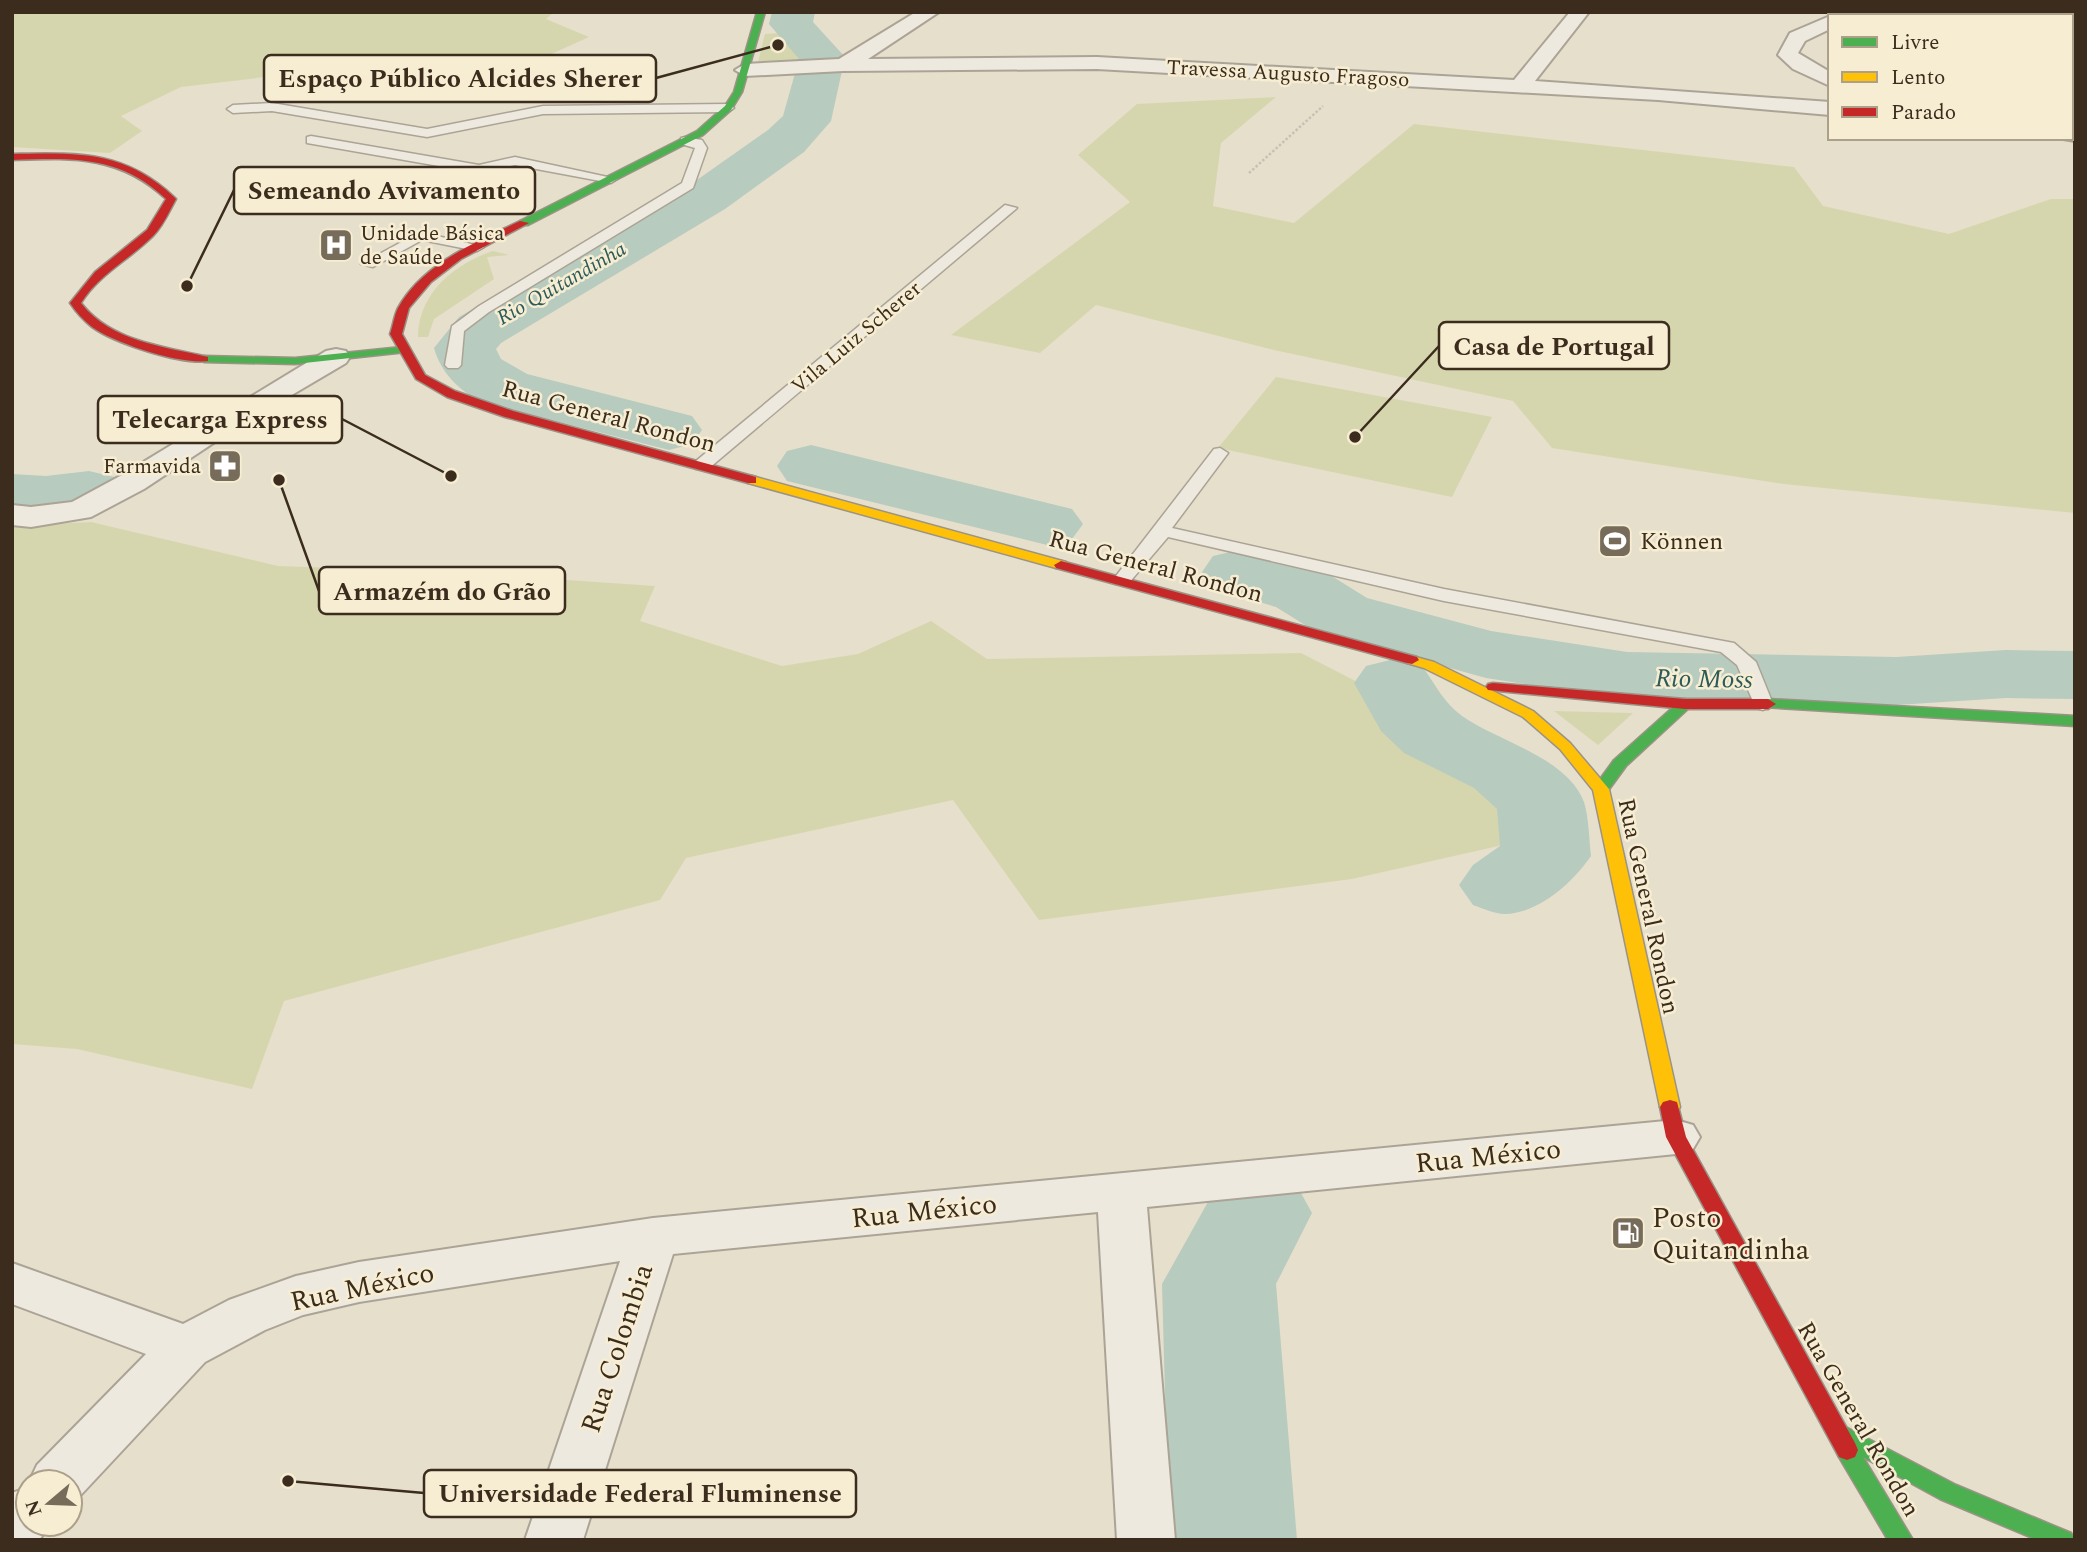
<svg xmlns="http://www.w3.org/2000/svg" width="2087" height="1552" font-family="Spectral,serif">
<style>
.green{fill:#d6d6ae}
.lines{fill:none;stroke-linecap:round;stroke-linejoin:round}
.river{fill:#b8cbbf;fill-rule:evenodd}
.lane-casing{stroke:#aba496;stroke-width:3}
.street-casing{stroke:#aba496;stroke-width:4}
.fast-casing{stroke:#9b9386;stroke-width:3}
.slow-casing{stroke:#9b9386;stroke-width:3}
.jam-casing{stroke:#9b9386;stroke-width:3}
.path{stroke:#c7c0b6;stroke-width:2.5;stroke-dasharray:2.5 2;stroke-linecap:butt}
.lane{fill:#eee9df;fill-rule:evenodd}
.street{fill:#eee9df;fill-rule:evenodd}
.fast{fill:#4caf50;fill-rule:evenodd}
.slow{fill:#ffc107;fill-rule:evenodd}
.jam{fill:#c62828;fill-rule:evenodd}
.labels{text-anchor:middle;stroke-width:5;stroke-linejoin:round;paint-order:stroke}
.far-street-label{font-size:21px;fill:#3b2c1d;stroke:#f7edd2}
.far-poi-label{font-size:21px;fill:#3b2c1d;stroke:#f7edd2;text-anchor:start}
.far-water-label{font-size:21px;font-style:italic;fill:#2c5b59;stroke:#f7edd2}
.street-label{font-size:24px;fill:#3b2c1d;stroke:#f7edd2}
.poi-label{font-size:24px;fill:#3b2c1d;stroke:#f7edd2;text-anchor:start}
.water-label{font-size:26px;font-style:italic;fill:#2c5b59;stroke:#f7edd2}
.near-street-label{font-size:28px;fill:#3b2c1d;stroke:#f7edd2}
.near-poi-label{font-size:28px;fill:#3b2c1d;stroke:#f7edd2;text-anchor:start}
.leader{fill:none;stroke:#3b2c1d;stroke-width:2.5}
.callout-dot{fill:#3b2c1d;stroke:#f7edd2;stroke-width:2.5}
.callout{fill:#f7edd2;stroke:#3b2c1d;stroke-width:2.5}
.callout-label{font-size:26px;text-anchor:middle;font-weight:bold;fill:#3b2c1d}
</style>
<rect width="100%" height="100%" fill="#e6dfcc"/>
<g class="green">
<path d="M 12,12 L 554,12 L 546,19 L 589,37 L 547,56 L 540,98 L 384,63 L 181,87 L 121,116 L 142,131 L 110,153 L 12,147 Z"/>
<path d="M 781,33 L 804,55 L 804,64 L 757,66 L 765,34 Z"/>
<path d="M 1276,97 L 1221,143 L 1213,206 L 1294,223 L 1414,124 L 1794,167 L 1823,206 L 1949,234 L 2051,199 L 2075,199 L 2075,513 L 1784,484 L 1552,448 L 1513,401 L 1274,350 L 1096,305 L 1040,353 L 951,335 L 1130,202 L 1078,155 L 1137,104 Z"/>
<path d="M 493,251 L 509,255 L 487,257 L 494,279 L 434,319 L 428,337 L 418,337 C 418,294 454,264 493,251 Z"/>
<path d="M 1276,377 L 1492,417 L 1452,497 L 1218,448 Z"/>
<path d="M 91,522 L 278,566 L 450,572 L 655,586 L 640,621 L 782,666 L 858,654 L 931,621 L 987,659 L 1301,653 L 1441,725 L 1525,840 L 1352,879 L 1039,920 L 953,800 L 686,858 L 660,900 L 284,1001 L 252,1089 L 77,1049 L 12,1044 L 12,526 Z"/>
<path d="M 1554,711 L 1633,713 L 1598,745 Z"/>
</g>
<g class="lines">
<g class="river">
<path d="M 772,12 L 815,12 L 813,22 L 845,57 L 831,121 L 804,152 L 725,209 L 501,343 L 496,349 L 501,359 L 527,374 L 692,416 L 702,430 L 692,444 L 669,450 L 481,402 C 459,390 441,373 434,348 L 459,317 L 687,187 L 768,130 L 783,116 L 799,59 L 769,24 Z"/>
<path d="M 811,445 L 1072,509 L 1083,524 L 1072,539 L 1047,545 L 787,481 L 777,466 L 787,451 Z"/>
<path d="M 89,471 L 114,477 L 124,492 L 114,507 L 46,518 L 12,516 L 12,474 L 46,476 Z"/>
<path d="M 1239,550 L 1330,575 L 1367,598 L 1491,631 L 1627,652 L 1896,657 L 2006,650 L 2075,651 L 2075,699 L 2006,698 L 1896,705 L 1627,700 L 1486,678 L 1313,630 L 1276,607 L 1213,588 L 1202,572 L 1213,556 Z"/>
<path d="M 1394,659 L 1422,666 C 1435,684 1444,703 1462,716 C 1497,741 1567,757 1584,802 C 1589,818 1589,839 1591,856 C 1573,882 1540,913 1505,914 C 1495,914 1482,908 1473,905 L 1459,885 L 1473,865 L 1500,846 L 1497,809 L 1474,788 L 1404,753 L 1381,731 L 1354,683 L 1366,666 Z"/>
<path d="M 1257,1171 L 1296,1184 L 1312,1213 L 1276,1284 L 1297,1540 L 1169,1540 L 1162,1284 L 1218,1184 Z"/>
</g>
<g class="lane-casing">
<g id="lane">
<path d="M 272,103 L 427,129 L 543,106 L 728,104 L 734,108 L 728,112 L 543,114 L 427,137 L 272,111 L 233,113 L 227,109 L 233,105 Z"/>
<path d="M 311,136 L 479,165 L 515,157 L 617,179 L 611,183 L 515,165 L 479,173 L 307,143 L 307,137 Z"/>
<path d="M 685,137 L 702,140 L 707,148 L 693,188 L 489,312 L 464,331 L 461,365 L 458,368 L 448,368 L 445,365 L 452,326 L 479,306 L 682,183 L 695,148 L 681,144 L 681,138 Z"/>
<path d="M 1005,205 L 1017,208 L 708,469 L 696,469 L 694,465 L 696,461 Z"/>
<path d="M 420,232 L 484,247 L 477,251 L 422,240 L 373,267 L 361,264 Z"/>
<path d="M 1220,448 L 1228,453 L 1172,528 L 1444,589 L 1734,643 L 1756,662 L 1773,704 L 1763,710 L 1756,708 L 1737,665 L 1721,652 L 1444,601 L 1168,537 L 1128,584 L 1116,584 L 1113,580 L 1116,576 L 1214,449 Z"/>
</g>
</g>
<g class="street-casing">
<g id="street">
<path d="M 916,12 L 939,12 L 868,59 L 1097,57 L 1514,80 L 1570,12 L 1589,12 L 1535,81 L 1830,102 L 1830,115 L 1658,100 L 1097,69 L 843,71 L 745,76 L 735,70 L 745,64 L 839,59 Z"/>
<path d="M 1830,16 L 1830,29 L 1805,41 L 1798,53 L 1830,72 L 1830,86 L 1793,69 L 1778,55 L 1790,33 Z"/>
<path d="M 2071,127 L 2075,127 L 2075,141 L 2063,139 L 2071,138 Z"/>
<path d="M 336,349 L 346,351 L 350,357 L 346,363 L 239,426 L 144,489 L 91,517 L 31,527 L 12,525 L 12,505 L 31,507 L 72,502 L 122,475 L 326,351 Z"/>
<path d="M 1676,1120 L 1693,1125 L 1700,1137 L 1693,1149 L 1676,1154 L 1147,1207 L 1175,1540 L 1117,1540 L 1098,1212 L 673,1254 L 583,1540 L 525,1540 L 620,1261 L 359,1302 L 303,1315 L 265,1330 L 205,1362 L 77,1499 L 70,1502 L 70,1482 L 29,1482 L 37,1465 L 146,1354 L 12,1304 L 12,1263 L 183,1324 L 229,1300 L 296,1276 L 359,1262 L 653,1218 Z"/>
<path d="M 28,1487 L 28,1524 L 51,1524 L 39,1540 L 12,1540 L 12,1493 Z"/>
</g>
</g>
<g class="fast-casing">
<g id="fast">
<path d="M 757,12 L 765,12 L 742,92 L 731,110 L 703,135 L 528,225 L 520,225 L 520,221 L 697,131 L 725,106 L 734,92 Z"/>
<path d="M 402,347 L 406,348 L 406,352 L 295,364 L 204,362 L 198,359 L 204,356 L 295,358 Z"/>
<path d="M 1685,699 L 1693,704 L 1690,707 L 1626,766 L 1607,792 L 1595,792 L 1593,789 L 1614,760 L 1680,701 Z"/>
<path d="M 1768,699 L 2075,716 L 2075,726 L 1763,707 L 1760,704 L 1763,701 Z"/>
<path d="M 1838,1423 L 1956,1485 L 2071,1533 L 2075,1540 L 2037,1540 L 1940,1499 L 1863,1457 L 1913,1540 L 1888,1540 L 1839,1457 L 1836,1450 L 1839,1444 L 1830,1439 L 1827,1432 L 1830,1425 Z"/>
</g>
</g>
<g class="slow-casing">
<g id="slow">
<path d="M 752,476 L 1066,562 L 1068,565 L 1066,568 L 1056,568 L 748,483 L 748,477 Z"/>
<path d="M 1412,656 L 1434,662 L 1533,711 L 1570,743 L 1609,789 L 1680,1107 L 1677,1112 L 1670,1114 L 1663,1112 L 1660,1107 L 1593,790 L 1560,749 L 1523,717 L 1424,668 L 1407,663 L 1405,660 Z"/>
</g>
</g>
<g class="jam-casing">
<g id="jam">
<path d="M 12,154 C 78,153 124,150 174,197 L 176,199 C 169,212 163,226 153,236 C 129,260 99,274 81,303 C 111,342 163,346 208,357 L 208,361 C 181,365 114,343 92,327 C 83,320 76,312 70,303 L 95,272 L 147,230 L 166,199 C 119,155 73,158 12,160 Z"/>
<path d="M 520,221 L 529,223 L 461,259 L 431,282 L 409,308 L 402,334 L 425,375 L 455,391 L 513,411 L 756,477 L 756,483 L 748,483 L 505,417 L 447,397 L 416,379 L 390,334 C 393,326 394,316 398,308 C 423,263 477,242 520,221 Z"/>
<path d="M 1061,561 L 1417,657 L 1419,660 L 1412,664 L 1407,663 L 1056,568 L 1054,565 Z"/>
<path d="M 1493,683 L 1685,699 L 1768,699 L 1776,704 L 1768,709 L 1685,709 L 1488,690 L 1486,687 L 1488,684 Z"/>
<path d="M 1670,1100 L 1677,1102 L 1686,1137 L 1855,1443 L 1858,1450 L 1855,1457 L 1847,1460 L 1839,1457 L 1666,1137 L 1660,1107 L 1663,1102 Z"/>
</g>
</g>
<path class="path" d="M 1249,173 L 1323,106"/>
<use href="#lane" class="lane"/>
<use href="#street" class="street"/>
<use href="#fast" class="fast"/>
<use href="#slow" class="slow"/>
<use href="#jam" class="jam"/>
</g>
<defs>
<g id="hospital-square" transform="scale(1.75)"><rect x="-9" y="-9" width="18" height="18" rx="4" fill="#776b5a" stroke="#f7edd2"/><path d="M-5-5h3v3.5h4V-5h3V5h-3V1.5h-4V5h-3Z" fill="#fff"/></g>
<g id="pharmacy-square" transform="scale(1.75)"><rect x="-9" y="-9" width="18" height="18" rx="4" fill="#776b5a" stroke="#f7edd2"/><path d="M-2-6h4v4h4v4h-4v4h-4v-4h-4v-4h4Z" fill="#fff"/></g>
<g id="stadium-square" transform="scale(1.75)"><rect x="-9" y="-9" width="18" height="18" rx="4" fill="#776b5a" stroke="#f7edd2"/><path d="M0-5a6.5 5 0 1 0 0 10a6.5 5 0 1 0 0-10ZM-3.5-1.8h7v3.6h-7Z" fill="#fff"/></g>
<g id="fuel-square" transform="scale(1.75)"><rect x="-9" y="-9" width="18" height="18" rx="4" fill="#776b5a" stroke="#f7edd2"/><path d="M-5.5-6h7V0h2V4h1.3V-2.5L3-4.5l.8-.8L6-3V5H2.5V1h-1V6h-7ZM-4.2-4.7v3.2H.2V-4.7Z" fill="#fff"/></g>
</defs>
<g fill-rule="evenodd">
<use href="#hospital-square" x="336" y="245"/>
<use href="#pharmacy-square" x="225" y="466"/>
<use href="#stadium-square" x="1615" y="541"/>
<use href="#fuel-square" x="1628" y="1233"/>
</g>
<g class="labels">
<g class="far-street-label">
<text transform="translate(1288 73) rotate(3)" y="7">Travessa Augusto Fragoso</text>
<text transform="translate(856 337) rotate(-40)" y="7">Vila Luiz Scherer</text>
</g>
<g class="far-poi-label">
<text x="360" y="240">Unidade Básica<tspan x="360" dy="24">de Saúde</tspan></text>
<text x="201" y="473" text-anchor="end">Farmavida</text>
</g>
<g class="far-water-label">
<text transform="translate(561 283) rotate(-30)" y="7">Rio Quitandinha</text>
</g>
<g class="street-label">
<text transform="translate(609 416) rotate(15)" y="8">Rua General Rondon</text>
<text transform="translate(1156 566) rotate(15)" y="8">Rua General Rondon</text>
<text transform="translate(1649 906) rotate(78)" y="8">Rua General Rondon</text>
<text transform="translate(1859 1419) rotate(60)" y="8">Rua General Rondon</text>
</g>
<g class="poi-label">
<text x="1640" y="549">Können</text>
</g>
<g class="water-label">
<text transform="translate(1704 678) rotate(1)" y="9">Rio Moss</text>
</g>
<g class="near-street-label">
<text transform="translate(1488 1155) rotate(-6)" y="10">Rua México</text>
<text transform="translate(924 1210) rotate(-6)" y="10">Rua México</text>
<text transform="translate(362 1286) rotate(-12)" y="10">Rua México</text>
<text transform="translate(616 1348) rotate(-72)" y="10">Rua Colombia</text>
</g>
<g class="near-poi-label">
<text x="1652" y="1227">Posto<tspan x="1652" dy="32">Quitandinha</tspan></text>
</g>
</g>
<path class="leader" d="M778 45L656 78M187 286L234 190M1355 437L1439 346M451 476L342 419M279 480L319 591M288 1481L424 1493"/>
<g class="callout-dot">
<circle cx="778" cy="45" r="7"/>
<circle cx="187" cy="286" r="7"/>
<circle cx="1355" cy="437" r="7"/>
<circle cx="451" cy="476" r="7"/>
<circle cx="279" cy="480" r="7"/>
<circle cx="288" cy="1481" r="7"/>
</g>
<g class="callout">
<rect x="264" y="55" width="392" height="47" rx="7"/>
<rect x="234" y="167" width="301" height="47" rx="7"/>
<rect x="1439" y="322" width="230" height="47" rx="7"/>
<rect x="98" y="396" width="244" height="47" rx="7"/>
<rect x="319" y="567" width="246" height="47" rx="7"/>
<rect x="424" y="1470" width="432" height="47" rx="7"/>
</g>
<g class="callout-label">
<text x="460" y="87">Espaço Público Alcides Sherer</text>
<text x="384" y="199">Semeando Avivamento</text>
<text x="1554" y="355">Casa de Portugal</text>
<text x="220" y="428">Telecarga Express</text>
<text x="442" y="600">Armazém do Grão</text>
<text x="640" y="1502">Universidade Federal Fluminense</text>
</g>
<rect width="2087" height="1552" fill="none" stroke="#3b2c1d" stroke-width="28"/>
<rect x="1828" y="14" width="245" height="126" fill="#f7edd2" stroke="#aca08a" stroke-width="2"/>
<rect x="1842" y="37" width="35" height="10" fill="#4caf50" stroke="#aca08a" stroke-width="2"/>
<text x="1891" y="49" font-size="21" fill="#3b2c1d">Livre</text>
<rect x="1842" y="72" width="35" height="10" fill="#ffc107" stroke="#aca08a" stroke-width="2"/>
<text x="1891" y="84" font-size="21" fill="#3b2c1d">Lento</text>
<rect x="1842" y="107" width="35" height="10" fill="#c62828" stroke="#aca08a" stroke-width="2"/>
<text x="1891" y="119" font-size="21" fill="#3b2c1d">Parado</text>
<g transform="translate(49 1503) rotate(251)"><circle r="33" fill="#f7edd2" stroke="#aca08a" stroke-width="2"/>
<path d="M0-5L12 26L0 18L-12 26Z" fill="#776b5a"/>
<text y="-10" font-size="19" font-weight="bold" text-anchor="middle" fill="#3b2c1d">N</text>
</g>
</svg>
